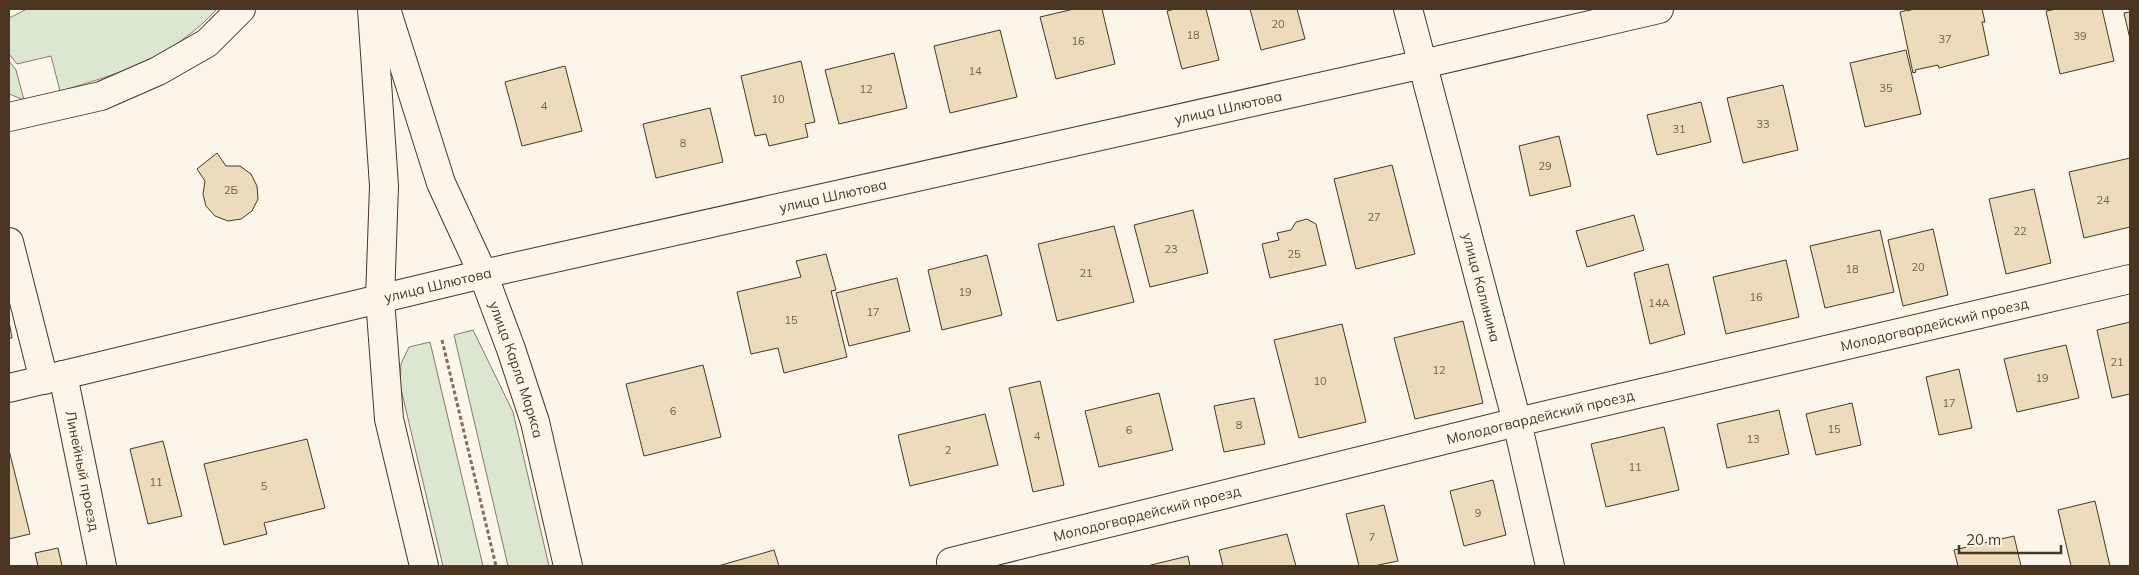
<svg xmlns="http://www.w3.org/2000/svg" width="2139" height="575" font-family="Mulish,sans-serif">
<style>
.green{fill:#dce7d0;stroke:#887966}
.building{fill:#ecdcbc;stroke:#4a3520}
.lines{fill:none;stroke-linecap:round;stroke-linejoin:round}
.minor-casing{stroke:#4a3520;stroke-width:30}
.major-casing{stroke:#4a3520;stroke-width:30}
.path{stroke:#7f6f5c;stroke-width:3;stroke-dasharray:4 2.5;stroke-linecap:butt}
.minor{stroke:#fbf6e9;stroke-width:28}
.major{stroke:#fbf6e9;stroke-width:28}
.labels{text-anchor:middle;stroke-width:4;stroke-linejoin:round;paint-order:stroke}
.number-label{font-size:11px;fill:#725f47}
.street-label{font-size:14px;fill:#4a3520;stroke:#fbf6e9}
</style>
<rect width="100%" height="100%" fill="#fbf6e9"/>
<g class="green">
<path d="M 27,9 L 217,9 C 172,58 122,73 60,91 L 51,56 L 17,64 L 9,54 L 9,18 Z"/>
<path d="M 9,61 L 16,70 L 24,100 L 9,94 Z"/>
<path d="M 473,330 L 513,412 L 549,566 L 508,566 L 454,335 Z"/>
<path d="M 430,342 L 483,566 L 443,566 L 400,385 L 401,364 L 409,347 Z"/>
</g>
<g class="building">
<path d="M 1074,9 L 1102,9 L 1115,64 L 1056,79 L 1040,17 Z"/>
<path d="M 1175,9 L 1206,9 L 1219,60 L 1182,69 L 1167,11 Z"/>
<path d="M 1250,9 L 1297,9 L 1305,39 L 1261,50 Z"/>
<path d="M 1905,9 L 1907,11 L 1914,9 L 1982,9 L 1985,22 L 1982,22 L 1989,55 L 1939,68 L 1938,65 L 1915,70 L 1916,72 L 1913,73 L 1900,12 L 1905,11 Z"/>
<path d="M 2057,9 L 2102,9 L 2114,61 L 2060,74 L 2046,11 Z"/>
<path d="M 2130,12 L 2130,39 L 2124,13 Z"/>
<path d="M 1000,30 L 1017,97 L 950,113 L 934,46 Z"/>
<path d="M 1906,50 L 1921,114 L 1865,127 L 1850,63 Z"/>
<path d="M 894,53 L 907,108 L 839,124 L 825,70 Z"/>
<path d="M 801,61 L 815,122 L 805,124 L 808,137 L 769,146 L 766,134 L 755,136 L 741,76 Z"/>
<path d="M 565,66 L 582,131 L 522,146 L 505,82 Z"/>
<path d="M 1783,85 L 1798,150 L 1743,163 L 1727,98 Z"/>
<path d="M 1701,102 L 1711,142 L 1657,155 L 1647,115 Z"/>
<path d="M 710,108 L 723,162 L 656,178 L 643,124 Z"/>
<path d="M 1559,136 L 1571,186 L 1530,196 L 1519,146 Z"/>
<path d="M 217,153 L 226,166 L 240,166 L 251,174 L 257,186 L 258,199 L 252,211 L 241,219 L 228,221 L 215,216 L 206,206 L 203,194 L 205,181 L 197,169 Z"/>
<path d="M 2130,158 L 2130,227 L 2084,238 L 2069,172 Z"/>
<path d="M 1392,165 L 1415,254 L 1356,269 L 1334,179 Z"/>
<path d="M 2034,189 L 2051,263 L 2006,274 L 1989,199 Z"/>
<path d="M 1193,210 L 1208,273 L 1150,287 L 1134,225 Z"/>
<path d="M 1634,215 L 1644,250 L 1587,267 L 1576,231 Z"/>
<path d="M 1307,219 L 1316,224 L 1326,265 L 1270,278 L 1262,244 L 1279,240 L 1277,233 L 1291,230 L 1296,222 Z"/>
<path d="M 1114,226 L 1134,302 L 1057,321 L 1038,244 Z"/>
<path d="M 1933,229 L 1948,295 L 1903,306 L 1888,240 Z"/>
<path d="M 1880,230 L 1894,292 L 1825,308 L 1810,246 Z"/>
<path d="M 826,254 L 836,290 L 831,291 L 847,357 L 784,373 L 778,348 L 751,354 L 737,292 L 801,277 L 796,261 Z"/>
<path d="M 987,255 L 1002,315 L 942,330 L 928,270 Z"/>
<path d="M 1786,260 L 1799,317 L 1726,334 L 1713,277 Z"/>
<path d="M 1668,264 L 1685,334 L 1650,344 L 1634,273 Z"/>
<path d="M 897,278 L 910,331 L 849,346 L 836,293 Z"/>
<path d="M 9,321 L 12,338 L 9,338 Z"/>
<path d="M 1463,321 L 1483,403 L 1415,419 L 1394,338 Z"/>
<path d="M 2130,322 L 2130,394 L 2112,398 L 2097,330 Z"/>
<path d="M 1342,324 L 1366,422 L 1299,438 L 1274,340 Z"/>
<path d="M 2066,345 L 2079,398 L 2017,412 L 2004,359 Z"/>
<path d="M 703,365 L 721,437 L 644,456 L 626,384 Z"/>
<path d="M 1959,369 L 1972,428 L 1939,435 L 1926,377 Z"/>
<path d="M 1040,381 L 1064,485 L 1033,492 L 1009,388 Z"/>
<path d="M 1159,393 L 1173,450 L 1099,467 L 1085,411 Z"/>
<path d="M 1254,398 L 1265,444 L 1224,452 L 1214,406 Z"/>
<path d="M 1852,403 L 1861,445 L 1816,455 L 1806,414 Z"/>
<path d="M 1779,410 L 1789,454 L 1727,468 L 1717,424 Z"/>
<path d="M 985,414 L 998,465 L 910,486 L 898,435 Z"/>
<path d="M 1664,427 L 1679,490 L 1606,507 L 1591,444 Z"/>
<path d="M 307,439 L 325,508 L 264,523 L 267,534 L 224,545 L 204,464 Z"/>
<path d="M 163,441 L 182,516 L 148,524 L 130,449 Z"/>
<path d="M 9,450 L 30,534 L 9,539 Z"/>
<path d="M 1493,480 L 1506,535 L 1464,546 L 1450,491 Z"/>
<path d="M 2095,501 L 2110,566 L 2071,566 L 2058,510 Z"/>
<path d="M 1384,505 L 1398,561 L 1374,566 L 1359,566 L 1346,514 Z"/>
<path d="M 1287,534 L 1296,566 L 1223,566 L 1219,550 Z"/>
<path d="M 2014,536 L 2021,566 L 1958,566 L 1954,550 Z"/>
<path d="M 58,548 L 62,566 L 38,566 L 35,553 Z"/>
<path d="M 774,550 L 779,566 L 718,566 Z"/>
<path d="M 1188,556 L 1190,566 L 1147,566 Z"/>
</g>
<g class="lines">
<g class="minor-casing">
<g id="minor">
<path id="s1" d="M 1408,9 L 1517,422 L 1550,566"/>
<path d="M 9,117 L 101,96 L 158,71 L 207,43 L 241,9"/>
<path d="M 9,242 L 44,380"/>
<path id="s2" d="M 63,375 L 102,566"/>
<path id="s3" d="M 952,566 L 951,562 L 1517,422 L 2130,279"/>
</g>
</g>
<g class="major-casing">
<g id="major">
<path d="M 372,9 L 384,186 L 380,299 L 389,419 L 424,566"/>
<path id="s4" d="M 386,9 L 441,183 L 483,274 L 511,349 L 535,422 L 568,566"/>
<path id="s5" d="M 9,388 L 483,274 L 1423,64 L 1659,9"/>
</g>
</g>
<path class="path" d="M 442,340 L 496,566"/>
<use href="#minor" class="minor"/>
<use href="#major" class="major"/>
</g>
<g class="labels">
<g class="number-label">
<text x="1278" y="28">20</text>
<text x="1193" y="39">18</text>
<text x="2080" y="40">39</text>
<text x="1945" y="43">37</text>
<text x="1078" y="45">16</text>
<text x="975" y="75">14</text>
<text x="1886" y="92">35</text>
<text x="866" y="93">12</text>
<text x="778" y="103">10</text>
<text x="544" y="110">4</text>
<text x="1763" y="128">33</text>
<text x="1679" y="133">31</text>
<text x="683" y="147">8</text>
<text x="1545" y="170">29</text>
<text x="231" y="194">2Б</text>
<text x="2103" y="204">24</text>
<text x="1374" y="221">27</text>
<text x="2020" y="235">22</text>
<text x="1171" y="253">23</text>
<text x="1294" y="258">25</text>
<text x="1918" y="271">20</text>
<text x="1852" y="273">18</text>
<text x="1086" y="277">21</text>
<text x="965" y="296">19</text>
<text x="1756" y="301">16</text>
<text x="1659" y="307">14А</text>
<text x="873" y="316">17</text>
<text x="791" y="324">15</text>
<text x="2117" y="366">21</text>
<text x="1439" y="374">12</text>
<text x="2042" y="382">19</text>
<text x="1320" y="385">10</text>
<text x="1949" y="407">17</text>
<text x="673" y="415">6</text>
<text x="1239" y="429">8</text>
<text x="1834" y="433">15</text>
<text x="1129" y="434">6</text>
<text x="1037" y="440">4</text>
<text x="1753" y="443">13</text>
<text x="948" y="454">2</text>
<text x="1635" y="471">11</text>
<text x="156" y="486">11</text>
<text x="264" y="490">5</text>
<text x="1478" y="517">9</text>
<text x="1372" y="541">7</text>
</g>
<g class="street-label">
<text dy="5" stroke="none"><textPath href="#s5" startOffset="1251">улица Шлютова</textPath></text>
<text dy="5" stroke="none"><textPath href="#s5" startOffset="846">улица Шлютова</textPath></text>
<text dy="5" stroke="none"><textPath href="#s5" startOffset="441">улица Шлютова</textPath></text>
<text dy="5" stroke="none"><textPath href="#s1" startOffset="288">улица Калинина</textPath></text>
<text dy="5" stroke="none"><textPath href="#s3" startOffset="1016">Молодогвардейский проезд</textPath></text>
<text dy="5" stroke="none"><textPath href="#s4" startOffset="384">улица Карла Маркса</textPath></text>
<text dy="5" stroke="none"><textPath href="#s3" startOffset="611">Молодогвардейский проезд</textPath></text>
<text dy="5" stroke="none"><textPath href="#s2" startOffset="98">Линейный проезд</textPath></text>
<text dy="5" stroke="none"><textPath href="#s3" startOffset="206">Молодогвардейский проезд</textPath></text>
</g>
</g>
<rect width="2139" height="575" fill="none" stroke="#4a3520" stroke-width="20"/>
<path d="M1959 545v8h102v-8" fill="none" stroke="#4a3520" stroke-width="2.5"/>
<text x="1966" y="545" font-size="15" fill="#4a3520" stroke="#fbf6e9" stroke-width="4" paint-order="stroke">20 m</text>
</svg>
